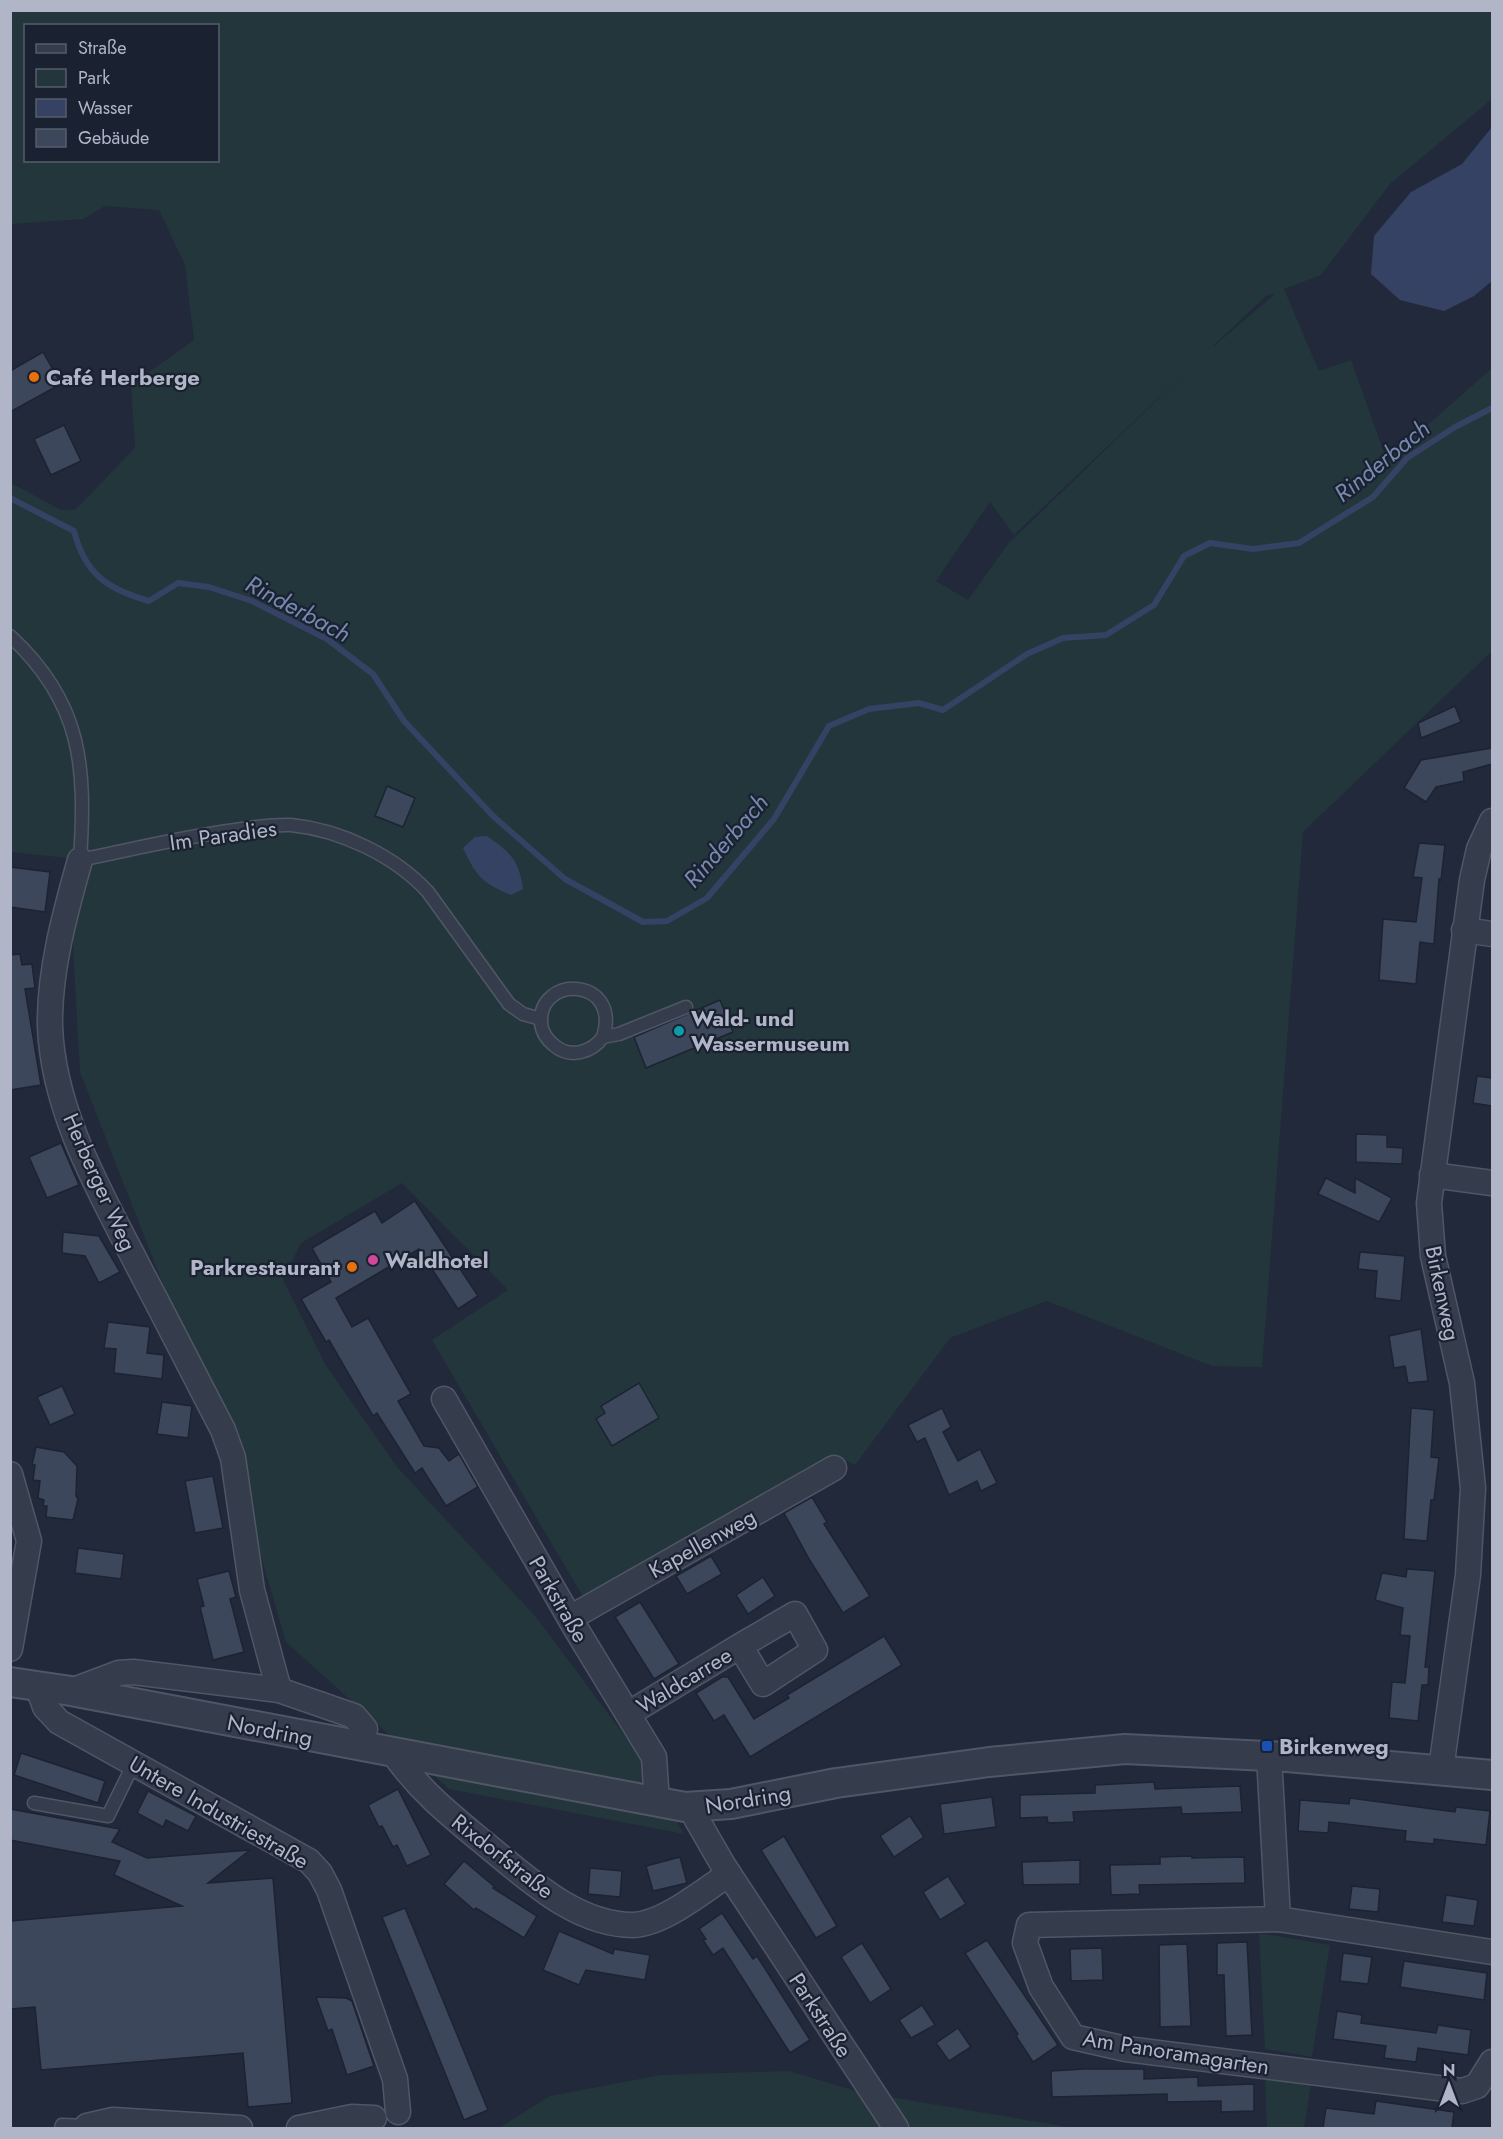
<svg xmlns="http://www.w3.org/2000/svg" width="1503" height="2139" font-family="Jost,sans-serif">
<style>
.green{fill:#23363c;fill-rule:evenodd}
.water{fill:#354263}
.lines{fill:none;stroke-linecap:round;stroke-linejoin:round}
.stream{stroke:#354263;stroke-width:6}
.building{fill:#3d475b;stroke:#1c2332;stroke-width:1.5}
.service-casing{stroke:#505666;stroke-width:15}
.minor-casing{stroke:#505666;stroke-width:27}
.tertiary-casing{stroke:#505666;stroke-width:32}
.service{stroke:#353c4b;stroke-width:12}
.minor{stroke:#353c4b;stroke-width:24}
.tertiary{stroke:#353c4b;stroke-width:28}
.food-dot{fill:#e8710a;stroke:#1a2130;stroke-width:2}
.culture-dot{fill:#0f9aa8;stroke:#1a2130;stroke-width:2}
.hotel-dot{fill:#d1479c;stroke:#1a2130;stroke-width:2}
.transit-dot{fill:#1a4fb4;stroke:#1a2130;stroke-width:2}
.labels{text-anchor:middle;stroke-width:4.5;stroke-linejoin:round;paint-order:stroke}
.poi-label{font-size:22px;font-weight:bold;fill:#b0b6c7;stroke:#1a2130;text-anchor:start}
.street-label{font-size:22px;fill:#b0b6c7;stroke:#1a2130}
.water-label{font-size:24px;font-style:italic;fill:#7789b0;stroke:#1a2130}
</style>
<rect width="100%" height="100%" fill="#21293b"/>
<g class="green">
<path d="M 11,11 L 1492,11 L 1492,99 L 1390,184 L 1321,275 L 1284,289 L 1319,371 L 1351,360 L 1387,461 L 1492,368 L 1492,651 L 1303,832 L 1262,1367 L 1212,1366 L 1047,1301 L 950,1338 L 855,1465 L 836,1456 L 586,1602 L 432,1340 L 508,1290 L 402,1183 L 301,1243 L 283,1280 L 325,1364 L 397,1467 L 536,1617 L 636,1751 L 684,1834 L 449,1789 L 286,1642 L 236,1471 L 80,1072 L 68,859 L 74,854 L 67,858 L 11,852 L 11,483 L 61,510 L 75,510 L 135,448 L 131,385 L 194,340 L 185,265 L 159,210 L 105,206 L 83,219 L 11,224 ZM 26,26 L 218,26 L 218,160 L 26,160 ZM 1276,293 L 1214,346 L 1213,346 L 1266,296 ZM 1185,373 L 1008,544 L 968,600 L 936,581 L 990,502 L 1014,535 Z"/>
<path d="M 1259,1933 L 1330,1945 L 1312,2057 L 1265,2049 Z"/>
<path d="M 789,2071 L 859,2092 L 1075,2128 L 499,2128 L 550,2096 L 661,2075 Z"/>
<path d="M 1265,2077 L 1311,2084 L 1304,2128 L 1267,2128 Z"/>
</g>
<g class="water">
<path d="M 1492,127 L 1492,281 L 1474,296 L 1444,311 L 1400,300 L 1371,274 L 1374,236 L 1411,192 L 1462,164 Z"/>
<path d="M 487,836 C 511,853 519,860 523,889 L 511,895 C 482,883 476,876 463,848 L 475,837 Z"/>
</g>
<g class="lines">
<path class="stream" d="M 10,498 L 74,531 C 85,574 107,589 149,601 L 178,583 L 209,587 L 252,601 L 327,639 L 373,674 L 404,721 L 493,816 L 565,879 L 643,922 L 667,921 L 707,898 L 774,819 L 829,726 L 869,709 L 919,703 L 943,710 L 1027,654 L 1063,638 L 1106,635 L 1154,605 L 1184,556 L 1210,543 L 1253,549 L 1299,543 L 1373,497 L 1407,458 L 1455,427 L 1492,408"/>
</g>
<g class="building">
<path d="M 43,352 L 61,384 L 10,412 L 10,371 Z"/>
<path d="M 64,425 L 81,461 L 51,475 L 34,439 Z"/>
<path d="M 1455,706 L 1461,722 L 1421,738 L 1418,723 Z"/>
<path d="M 1492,748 L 1492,764 L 1463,772 L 1464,781 L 1436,787 L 1426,802 L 1404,788 L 1421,760 Z"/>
<path d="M 387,786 L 415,798 L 403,827 L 375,816 Z"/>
<path d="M 1419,843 L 1445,845 L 1441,880 L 1439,879 L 1434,944 L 1420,942 L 1416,984 L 1379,980 L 1383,919 L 1416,922 L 1422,878 L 1413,877 Z"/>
<path d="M 10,867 L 50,872 L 45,912 L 10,907 Z"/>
<path d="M 20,954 L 22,965 L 32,964 L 35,988 L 25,989 L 41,1085 L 10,1090 L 10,955 Z"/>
<path d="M 720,1000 L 733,1032 L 646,1068 L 634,1037 Z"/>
<path d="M 1477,1076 L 1492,1078 L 1492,1106 L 1473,1103 Z"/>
<path d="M 1356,1134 L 1387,1135 L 1387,1147 L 1403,1148 L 1402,1164 L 1356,1162 Z"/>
<path d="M 61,1143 L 79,1185 L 47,1198 L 29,1157 Z"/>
<path d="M 1326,1178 L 1355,1193 L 1355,1178 L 1392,1198 L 1379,1222 L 1318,1194 Z"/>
<path d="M 415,1201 L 478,1296 L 458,1309 L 419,1249 L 336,1298 L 352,1327 L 368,1318 L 411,1394 L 398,1401 L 424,1446 L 439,1448 L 449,1461 L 459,1454 L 478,1487 L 446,1506 L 422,1468 L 415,1473 L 377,1413 L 373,1416 L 329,1340 L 326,1342 L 301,1299 L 331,1282 L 312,1248 L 375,1211 L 382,1223 Z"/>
<path d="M 63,1232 L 99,1236 L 120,1272 L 99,1283 L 85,1256 L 62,1253 Z"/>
<path d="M 1360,1252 L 1405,1256 L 1401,1301 L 1375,1298 L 1377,1271 L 1358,1269 Z"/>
<path d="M 108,1322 L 150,1327 L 147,1353 L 164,1355 L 162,1379 L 114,1373 L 116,1349 L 104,1348 Z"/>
<path d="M 1421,1329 L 1428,1381 L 1408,1383 L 1405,1366 L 1394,1368 L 1389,1336 Z"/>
<path d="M 639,1383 L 659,1418 L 612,1446 L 596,1419 L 605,1413 L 601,1406 Z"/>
<path d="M 62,1386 L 75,1414 L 50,1425 L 37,1397 Z"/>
<path d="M 162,1402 L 192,1406 L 188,1438 L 157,1434 Z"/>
<path d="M 942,1408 L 951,1427 L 943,1432 L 958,1461 L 980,1449 L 997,1483 L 981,1491 L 977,1481 L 949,1495 L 925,1438 L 917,1442 L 908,1425 Z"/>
<path d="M 1411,1408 L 1434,1410 L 1431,1457 L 1439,1458 L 1434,1500 L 1431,1500 L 1427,1541 L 1404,1539 Z"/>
<path d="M 36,1447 L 64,1452 L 77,1466 L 76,1496 L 78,1499 L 73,1520 L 46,1517 L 47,1506 L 43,1506 L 44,1500 L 38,1498 L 40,1481 L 33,1480 L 35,1465 L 32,1465 Z"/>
<path d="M 213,1476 L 223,1528 L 195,1533 L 185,1481 Z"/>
<path d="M 812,1497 L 827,1522 L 824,1524 L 870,1596 L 843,1613 L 809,1559 L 784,1513 Z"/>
<path d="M 78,1548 L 124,1554 L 121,1579 L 75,1573 Z"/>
<path d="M 711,1556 L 722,1574 L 687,1594 L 676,1576 Z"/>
<path d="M 1407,1569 L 1435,1571 L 1425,1667 L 1429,1667 L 1428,1685 L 1422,1685 L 1418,1721 L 1389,1718 L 1392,1682 L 1405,1683 L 1410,1636 L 1400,1635 L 1403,1608 L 1375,1600 L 1382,1573 L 1406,1577 Z"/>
<path d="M 229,1571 L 236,1597 L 230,1599 L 244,1652 L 213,1660 L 200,1607 L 204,1606 L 197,1579 Z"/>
<path d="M 763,1577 L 775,1596 L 748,1614 L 736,1595 Z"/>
<path d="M 640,1602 L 679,1664 L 654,1679 L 615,1617 Z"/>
<path d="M 884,1636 L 902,1665 L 750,1757 L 724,1715 L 714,1721 L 696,1693 L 722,1677 L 728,1677 L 754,1719 L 789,1698 L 787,1695 Z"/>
<path d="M 21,1753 L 105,1781 L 98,1803 L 14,1775 Z"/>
<path d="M 1154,1782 L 1155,1789 L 1240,1786 L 1242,1812 L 1182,1814 L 1181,1807 L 1073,1812 L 1074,1822 L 1048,1823 L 1047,1817 L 1020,1818 L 1020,1795 L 1095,1793 L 1095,1785 Z"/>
<path d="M 398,1789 L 431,1855 L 407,1866 L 397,1845 L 393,1847 L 382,1826 L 379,1827 L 368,1805 Z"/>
<path d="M 148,1791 L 196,1816 L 188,1831 L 166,1820 L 163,1827 L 137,1813 Z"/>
<path d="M 992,1797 L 996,1827 L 944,1834 L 940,1804 Z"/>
<path d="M 1350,1798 L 1455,1812 L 1456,1807 L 1490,1811 L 1486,1845 L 1434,1839 L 1434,1844 L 1405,1841 L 1406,1831 L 1329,1822 L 1328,1833 L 1298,1831 L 1300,1800 L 1349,1804 Z"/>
<path d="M 10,1809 L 120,1829 L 112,1842 L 147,1858 L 250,1850 L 208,1883 L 273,1878 L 292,2103 L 248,2107 L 243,2053 L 41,2070 L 35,2007 L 10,2009 L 10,1921 L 182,1906 L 114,1875 L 120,1861 L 10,1840 Z"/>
<path d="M 910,1816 L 924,1837 L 894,1857 L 880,1836 Z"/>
<path d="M 784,1836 L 837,1926 L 816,1938 L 761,1850 Z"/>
<path d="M 1192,1856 L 1192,1858 L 1244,1857 L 1245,1883 L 1139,1885 L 1140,1894 L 1111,1895 L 1110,1865 L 1160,1864 L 1160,1857 Z"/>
<path d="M 680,1857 L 687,1883 L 653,1891 L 646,1866 Z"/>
<path d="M 1080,1860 L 1080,1884 L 1023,1885 L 1022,1862 Z"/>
<path d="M 464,1861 L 495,1887 L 493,1888 L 537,1916 L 524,1938 L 476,1908 L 474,1910 L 444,1884 Z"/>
<path d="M 590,1868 L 622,1871 L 620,1897 L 588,1894 Z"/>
<path d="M 948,1876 L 966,1904 L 940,1920 L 923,1892 Z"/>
<path d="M 1352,1886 L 1380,1889 L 1378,1912 L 1349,1909 Z"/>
<path d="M 1446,1895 L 1478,1900 L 1474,1926 L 1442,1922 Z"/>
<path d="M 405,1908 L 488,2110 L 464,2120 L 382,1917 Z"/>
<path d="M 722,1913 L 753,1959 L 757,1956 L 810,2040 L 790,2053 L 723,1948 L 713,1955 L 703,1940 L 706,1939 L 699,1929 Z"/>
<path d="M 559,1931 L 613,1954 L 614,1949 L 650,1955 L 645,1980 L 586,1970 L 579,1985 L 543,1970 Z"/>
<path d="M 987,1940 L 1058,2045 L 1033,2062 L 1016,2036 L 1018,2034 L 965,1953 Z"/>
<path d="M 1247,1942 L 1252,2035 L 1226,2036 L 1224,1975 L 1217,1975 L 1217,1943 Z"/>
<path d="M 862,1943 L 891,1989 L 870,2003 L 841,1957 Z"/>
<path d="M 1187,1944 L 1191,2026 L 1160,2027 L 1159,1945 Z"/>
<path d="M 1102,1948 L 1103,1980 L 1071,1981 L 1070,1949 Z"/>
<path d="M 1343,1953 L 1372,1957 L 1368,1984 L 1340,1981 Z"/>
<path d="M 1404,1961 L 1487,1973 L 1484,2000 L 1400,1987 Z"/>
<path d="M 316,1997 L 346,1998 L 352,2001 L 374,2066 L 347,2075 L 332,2029 L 328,2031 Z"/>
<path d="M 922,2005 L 935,2025 L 911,2038 L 899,2020 Z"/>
<path d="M 1337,2011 L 1362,2015 L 1361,2023 L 1436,2033 L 1438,2025 L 1471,2030 L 1468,2055 L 1418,2048 L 1416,2062 L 1384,2058 L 1386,2046 L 1333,2039 Z"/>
<path d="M 958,2028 L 971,2047 L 949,2061 L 936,2043 Z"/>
<path d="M 1084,2069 L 1144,2069 L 1144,2079 L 1198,2077 L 1198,2086 L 1254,2084 L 1254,2111 L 1221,2112 L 1221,2101 L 1167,2102 L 1167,2094 L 1052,2097 L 1051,2071 Z"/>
<path d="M 1376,2101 L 1454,2112 L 1452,2128 L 1323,2128 L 1326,2108 L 1374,2114 Z"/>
</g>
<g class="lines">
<g class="service-casing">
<g id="service">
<path d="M 10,636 C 83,703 86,768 80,860 C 129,850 178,838 228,831 C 249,828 270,824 291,825 C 341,830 395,856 428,892 L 509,1004 L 523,1014 L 541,1019"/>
<path d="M 603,1037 C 592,1052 571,1059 555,1046 C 547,1040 542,1033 541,1023 C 538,974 622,977 603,1037 L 619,1034 L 686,1007"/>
<path d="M 34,1803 L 108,1816 L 134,1763"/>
<path d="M 61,2128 L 62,2125 L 87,2126 L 88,2128"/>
</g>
</g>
<g class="minor-casing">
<g id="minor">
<path d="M 80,860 C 65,913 49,971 50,1026 C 53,1111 99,1190 137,1264 C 166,1319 194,1374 223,1430 L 233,1458 L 252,1590 L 279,1690"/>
<path d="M 1464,930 L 1492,934"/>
<path d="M 1432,1175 L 1492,1183"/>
<path d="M 444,1399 L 576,1629 L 654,1757 L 657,1803"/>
<path d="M 10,1474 L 29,1541 L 10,1649"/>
<path d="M 570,1618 L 834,1468"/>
<path d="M 37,1685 L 45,1707 L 59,1722 L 309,1861 L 320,1873 L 329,1890 L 395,2079 L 398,2112"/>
<path d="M 71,1691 L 119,1673 L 133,1672 L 279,1690 L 354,1716 L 365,1729 L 362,1747"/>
<path d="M 628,1714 L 740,1646 L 763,1684 L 815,1650 L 795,1614 L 740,1646"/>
<path d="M 394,1754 C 419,1790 450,1815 484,1843 C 526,1877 575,1925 633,1925 C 664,1924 704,1890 729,1874"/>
<path d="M 1269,1756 L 1278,1919"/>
<path d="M 1441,1769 L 1468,1575 L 1473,1488 L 1462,1383 L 1433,1256 L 1429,1203 L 1472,880 L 1479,849 L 1492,821"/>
<path d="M 695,1808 L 696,1818 L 723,1865 L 896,2128"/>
<path d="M 1492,1952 L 1278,1919 L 1029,1925 L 1025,1943 L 1041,1987 L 1073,2037 L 1126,2049 L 1462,2091 L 1477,2086 L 1492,2062"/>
<path d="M 87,2126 L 113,2120 L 240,2128"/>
<path d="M 299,2128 L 352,2117 L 374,2118"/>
</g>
</g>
<g class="tertiary-casing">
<path id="tertiary" d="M 10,1682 L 71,1691 L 685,1807 L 731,1804 L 836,1783 L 989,1762 L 1125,1749 L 1287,1757 L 1492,1775"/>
</g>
<use href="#service" class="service"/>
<use href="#minor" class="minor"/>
<use href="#tertiary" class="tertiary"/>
</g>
<g class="food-dot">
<circle cx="34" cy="377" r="6"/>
<circle cx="352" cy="1267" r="6"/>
</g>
<circle class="culture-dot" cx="679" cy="1031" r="6"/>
<circle class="hotel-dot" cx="373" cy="1260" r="6"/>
<rect class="transit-dot" x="1261" y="1740" width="12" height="12" rx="3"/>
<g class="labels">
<g class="poi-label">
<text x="46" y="385">Café Herberge</text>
<text x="691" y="1026">Wald- und<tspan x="691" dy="25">Wassermuseum</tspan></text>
<text x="385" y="1268">Waldhotel</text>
<text x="340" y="1275" text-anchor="end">Parkrestaurant</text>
<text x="1279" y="1754">Birkenweg</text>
</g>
<g class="street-label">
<text transform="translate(223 835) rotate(-8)" y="8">Im Paradies</text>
<text transform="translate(100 1182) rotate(66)" y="8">Herberger Weg</text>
<text transform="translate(1443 1293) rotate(78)" y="8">Birkenweg</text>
<text transform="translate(702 1543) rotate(-29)" y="8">Kapellenweg</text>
<text transform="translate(559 1599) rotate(60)" y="8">Parkstraße</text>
<text transform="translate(684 1680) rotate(-31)" y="8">Waldcarree</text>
<text transform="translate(270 1730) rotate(11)" y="8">Nordring</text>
<text transform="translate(748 1799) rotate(-9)" y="8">Nordring</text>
<text transform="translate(219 1812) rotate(30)" y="8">Untere Industriestraße</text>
<text transform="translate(503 1856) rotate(38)" y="8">Rixdorfstraße</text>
<text transform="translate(821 2015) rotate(57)" y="8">Parkstraße</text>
<text transform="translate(1176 2052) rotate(9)" y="8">Am Panoramagarten</text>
</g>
<g class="water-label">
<text transform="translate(1382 461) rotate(-39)" y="8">Rinderbach</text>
<text transform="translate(298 609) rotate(28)" y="8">Rinderbach</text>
<text transform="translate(726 841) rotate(-49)" y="8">Rinderbach</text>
</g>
</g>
<rect width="1503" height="2139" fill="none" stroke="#b0b6c7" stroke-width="24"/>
<rect x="24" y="24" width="195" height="138" fill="#1a2130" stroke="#565d6c" stroke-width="1.5"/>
<rect x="36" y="44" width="30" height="9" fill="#353c4b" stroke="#565d6c" stroke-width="1.5"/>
<text x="78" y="54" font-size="18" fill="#b0b6c7">Straße</text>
<rect x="36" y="69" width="30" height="18" fill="#23363c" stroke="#565d6c" stroke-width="1.5"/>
<text x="78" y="84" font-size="18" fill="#b0b6c7">Park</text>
<rect x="36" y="99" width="30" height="18" fill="#354263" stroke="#565d6c" stroke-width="1.5"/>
<text x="78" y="114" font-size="18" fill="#b0b6c7">Wasser</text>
<rect x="36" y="129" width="30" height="18" fill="#3d475b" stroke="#565d6c" stroke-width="1.5"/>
<text x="78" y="144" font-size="18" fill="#b0b6c7">Gebäude</text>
<g transform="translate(1449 2085)" stroke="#1a2130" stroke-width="4.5" paint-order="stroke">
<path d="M0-4.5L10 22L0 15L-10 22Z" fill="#b0b6c7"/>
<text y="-9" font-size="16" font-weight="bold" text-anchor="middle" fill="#b0b6c7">N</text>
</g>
</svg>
